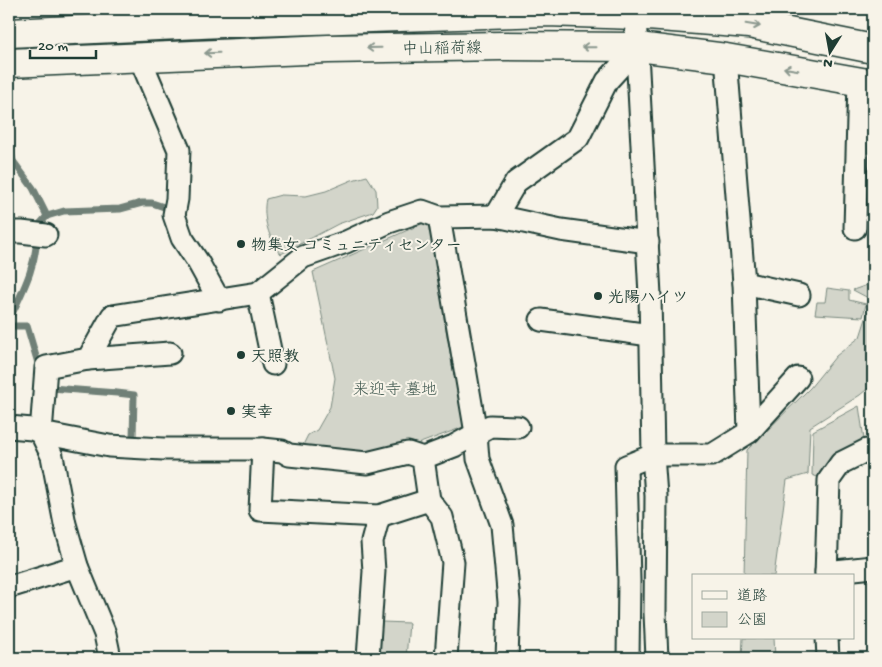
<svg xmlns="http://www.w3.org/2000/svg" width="882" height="667" font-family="'Gochi Hand','Klee One',sans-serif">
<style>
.green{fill:#d3d5ca;stroke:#79897f}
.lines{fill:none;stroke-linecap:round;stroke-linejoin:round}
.stream{stroke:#6f8077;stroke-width:7}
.minor-casing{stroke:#1f3d34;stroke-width:25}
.major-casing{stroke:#1f3d34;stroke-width:31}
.minor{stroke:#f7f3e8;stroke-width:21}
.major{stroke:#f7f3e8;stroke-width:28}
.oneway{stroke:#8b988e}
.poi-dot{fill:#1f3d34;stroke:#f7f3e8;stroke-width:2}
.labels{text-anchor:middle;stroke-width:4;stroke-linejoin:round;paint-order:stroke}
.street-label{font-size:16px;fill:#1f3d34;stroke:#f7f3e8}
.poi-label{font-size:16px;font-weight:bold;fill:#1f3d34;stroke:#f7f3e8;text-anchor:start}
.park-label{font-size:16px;fill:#435b52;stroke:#f7f3e8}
</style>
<rect width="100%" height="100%" fill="#f7f3e8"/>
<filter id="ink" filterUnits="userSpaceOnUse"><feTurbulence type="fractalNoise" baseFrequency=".02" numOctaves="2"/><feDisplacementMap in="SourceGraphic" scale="10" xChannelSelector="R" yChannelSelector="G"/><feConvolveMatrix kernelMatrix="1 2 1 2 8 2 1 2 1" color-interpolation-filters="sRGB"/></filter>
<g filter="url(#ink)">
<g class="green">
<path d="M 367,176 L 376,190 L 377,206 L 373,212 L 338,224 L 281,254 C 269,240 262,217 266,199 L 281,195 L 306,196 L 326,191 L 352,180 Z"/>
<path d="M 426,222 L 434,228 L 444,318 L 454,375 L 466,426 L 380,458 L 299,453 L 308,435 L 317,430 L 330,407 L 335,378 L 313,272 Z"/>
<path d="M 873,283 L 873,384 L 860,395 L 810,427 L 808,474 L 787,480 L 774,576 L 744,576 L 747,450 L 810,388 L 836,356 L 860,337 L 872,300 L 853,290 Z"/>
<path d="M 827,288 L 849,291 L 849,300 L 866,304 L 863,317 L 815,314 L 817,302 L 825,302 Z"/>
<path d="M 859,406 L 865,446 L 820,478 L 812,475 L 813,431 Z"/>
<path d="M 382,622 L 409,623 L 406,658 L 385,658 L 380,652 Z"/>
<path d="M 743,638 L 774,638 L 775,658 L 742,658 Z"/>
</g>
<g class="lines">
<g class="stream">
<path d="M 9,146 L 13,161 L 33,188 L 47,216"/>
<path d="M 9,320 C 25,287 37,264 38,226 L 47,216 L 64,211 L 120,209 L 142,203 L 152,203 L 164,207"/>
<path d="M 9,326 L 27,326 L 40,370"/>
<path d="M 51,388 L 117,393 L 134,395 L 133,438"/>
</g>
<g class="minor-casing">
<g id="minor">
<path d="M 636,9 L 635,15 L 650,295 L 653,455 L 656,496 L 655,613 L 657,658"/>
<path d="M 139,56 L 179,150 L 177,199 L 174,215 L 182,238 L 198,262 L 219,300"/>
<path d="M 496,216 L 516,182 L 578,138 L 607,81 L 638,47"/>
<path d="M 439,217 L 476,433 L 478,459 L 502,525 L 509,602 L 507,658"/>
<path d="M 855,228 L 859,81"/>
<path d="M 9,232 L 21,232 L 46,235"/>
<path d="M 744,283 L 799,295"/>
<path d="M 258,293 L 273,364"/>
<path d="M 541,320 L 650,335"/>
<path d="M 88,359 L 170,353"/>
<path d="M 9,427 L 32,429 L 41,433 L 109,446 L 163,449 L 263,449 L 282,451 L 289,455 L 367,463 L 408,453 L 423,458"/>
<path d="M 749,432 L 798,378"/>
<path d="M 263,449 L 260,510 L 379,516 L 429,500"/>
<path d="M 826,572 L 873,567"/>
<path d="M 826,576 L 829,480 L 841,463 L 867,450 L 873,449"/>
<path d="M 9,587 L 77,566"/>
<path d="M 827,638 L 828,658"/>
<path d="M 110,658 L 105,634 L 77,566 L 65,524 L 52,456 L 41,433 L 46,367 L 88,359 L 112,316 L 258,293 L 303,257 L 346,242 L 389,222 L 422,211 L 439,217 L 496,216 L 561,230 L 648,242"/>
<path d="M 368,658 L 374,571 L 372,542 L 379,516"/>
<path d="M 446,658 L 453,562 L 442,517 L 429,500 L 423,458 L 454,446 L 490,426 L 518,427"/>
<path d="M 628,658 L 629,581 L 626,466 L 653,455 L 712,455 L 749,432 L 744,283 L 726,58"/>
</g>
</g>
<g class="major-casing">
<g id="major">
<path d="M 9,33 L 222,23 L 547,12 L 635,15 L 749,24 L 873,49"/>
<path d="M 9,63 L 328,49 L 502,46 L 638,47 L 726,58 L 873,84"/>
</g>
</g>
<use href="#minor" class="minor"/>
<use href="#major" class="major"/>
</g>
<defs><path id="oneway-shaft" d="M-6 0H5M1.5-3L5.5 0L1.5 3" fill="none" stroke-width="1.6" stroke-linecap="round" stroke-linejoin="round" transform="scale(1.25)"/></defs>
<g class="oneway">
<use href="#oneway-shaft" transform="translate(753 25) rotate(9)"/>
<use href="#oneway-shaft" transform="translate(589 47) rotate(-179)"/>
<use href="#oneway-shaft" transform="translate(374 48) rotate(179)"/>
<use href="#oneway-shaft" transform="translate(212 53) rotate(178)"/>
<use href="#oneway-shaft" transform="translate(791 69) rotate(-170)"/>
</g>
</g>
<g class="poi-dot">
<circle cx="241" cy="244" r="5"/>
<circle cx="598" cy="296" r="5"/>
<circle cx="241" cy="355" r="5"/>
<circle cx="231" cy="411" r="5"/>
</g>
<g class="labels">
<g class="street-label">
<text transform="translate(442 47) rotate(-1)" y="6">中山稲荷線</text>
</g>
<g class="poi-label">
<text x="251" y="250">物集女 コミュニティセンター</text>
<text x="608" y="302">光陽ハイツ</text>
<text x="251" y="361">天照教</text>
<text x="241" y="417">実幸</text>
</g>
<g class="park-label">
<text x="395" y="394">来迎寺 墓地</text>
</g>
</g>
<rect width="882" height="667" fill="none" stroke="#f7f3e8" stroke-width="30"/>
<rect x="15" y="15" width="852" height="637" fill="none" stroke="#1f3d34" stroke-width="2" filter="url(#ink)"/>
<rect x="692" y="574" width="162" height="65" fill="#f7f3e8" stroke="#a1aaa0"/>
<rect x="702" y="591" width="25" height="8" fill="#f7f3e8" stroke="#a1aaa0"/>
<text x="737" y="600" font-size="15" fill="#1f3d34">道路</text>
<rect x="702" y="612" width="25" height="15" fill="#d3d5ca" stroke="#a1aaa0"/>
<text x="737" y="624" font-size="15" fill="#1f3d34">公園</text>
<g transform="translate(830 52) rotate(191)" stroke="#f7f3e8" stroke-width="4" paint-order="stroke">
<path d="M0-4L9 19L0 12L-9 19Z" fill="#1f3d34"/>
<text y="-8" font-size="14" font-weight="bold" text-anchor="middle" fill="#1f3d34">N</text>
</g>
<path d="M30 50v8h66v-8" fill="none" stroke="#1f3d34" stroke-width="2.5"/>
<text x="38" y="50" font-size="15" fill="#1f3d34" stroke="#f7f3e8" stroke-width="4" paint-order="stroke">20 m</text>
</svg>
